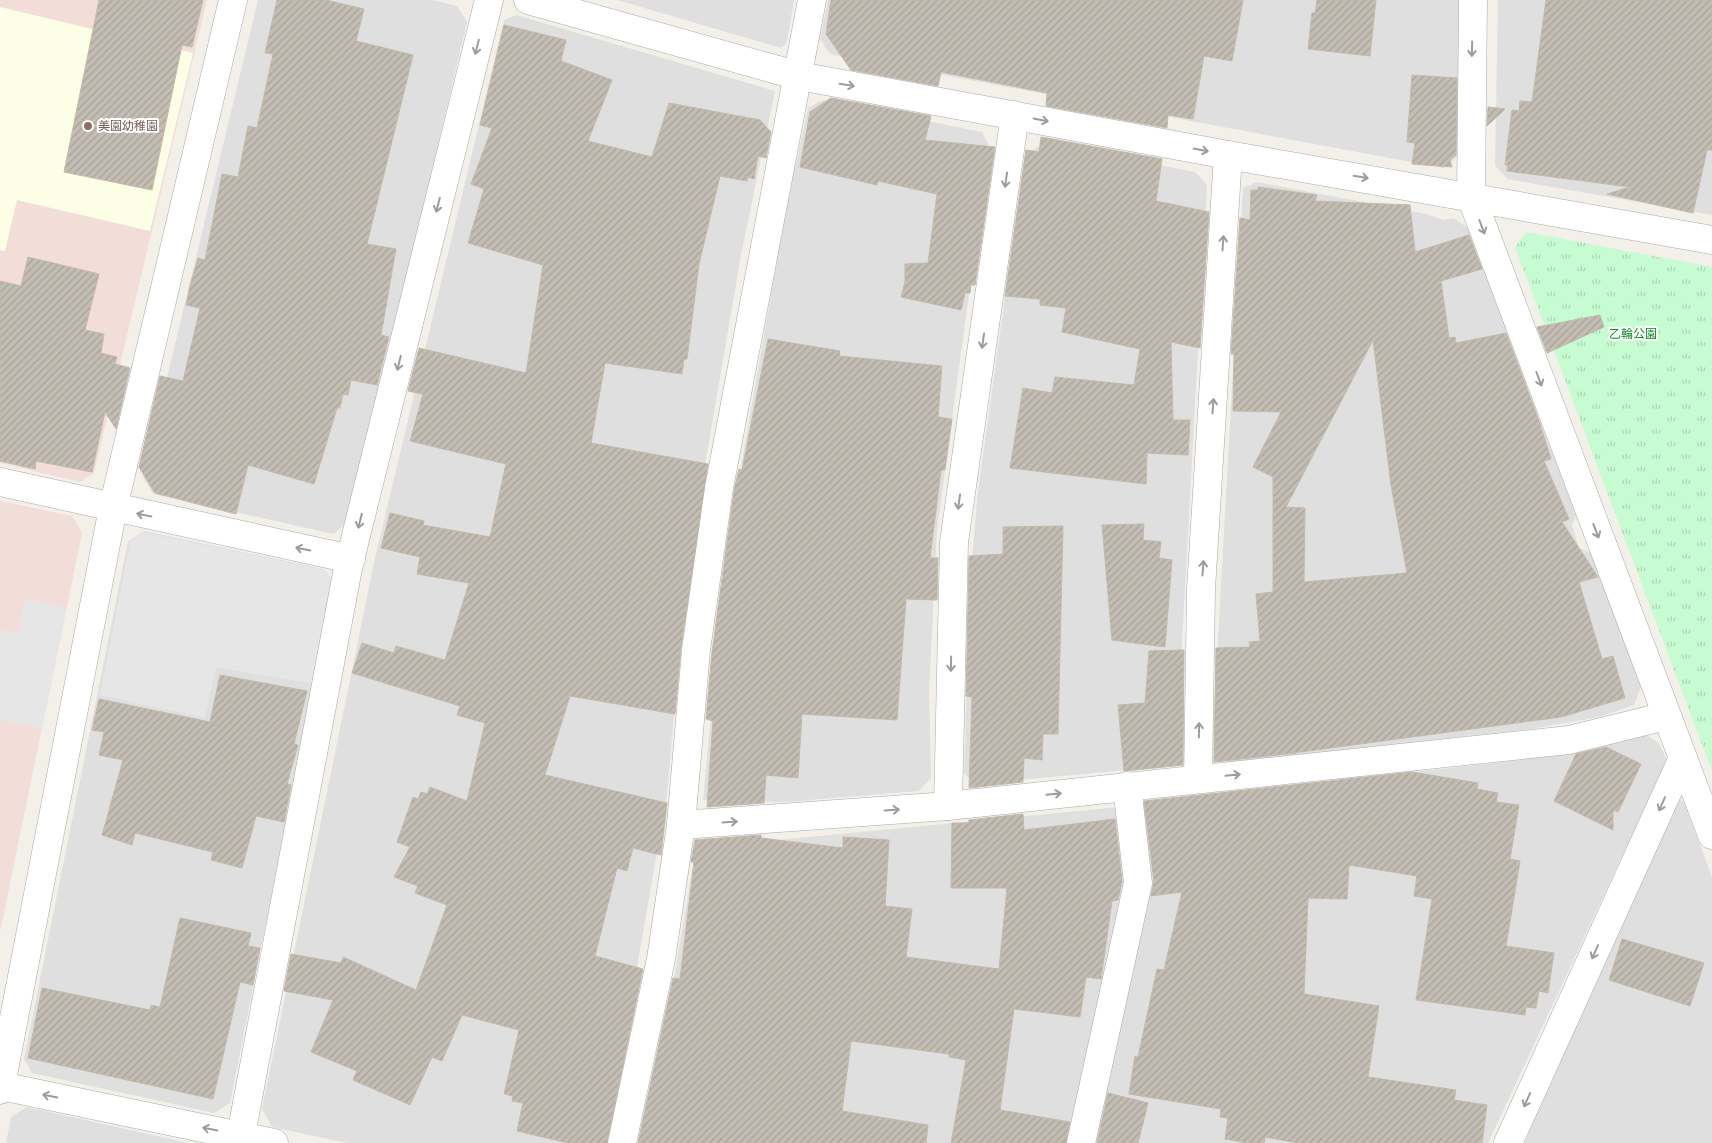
<svg xmlns="http://www.w3.org/2000/svg" width="1712" height="1143" font-family="'Nunito Sans','Noto Sans JP',sans-serif">
<style>
.residential{fill:#e0dfdf}
.commercial{fill:#f2ddd8}
.education{fill:#fcffe5}
.park{fill:url(#park-tufts)}
.parking{fill:#e6e6e6}
.building{fill:url(#building-hatch);stroke:#c4b9aa;fill-rule:evenodd}
.lines{fill:none;stroke-linecap:round;stroke-linejoin:round}
.minor-casing{stroke:#a9a9a9;stroke-width:29}
.minor{stroke:#fff;stroke-width:28}
.oneway{stroke:#9c9c9c}
.education-dot{fill:#8d6e63;stroke:#fff;stroke-width:2}
.labels{text-anchor:middle;stroke-width:4;stroke-linejoin:round;paint-order:stroke}
.education-label{font-size:12px;fill:#785e54;stroke:#fff;text-anchor:start}
.park-label{font-size:12px;fill:#0a8623;stroke:#fff}
</style>
<defs>
<pattern id="park-tufts" width="24" height="20" patternUnits="userSpaceOnUse" patternTransform="scale(1.25)"><rect width="24" height="20" fill="#c7fbd1"/><path d="M3 7l-1-3M5 7V3M7 7l1-3M15 17l-1-3M17 17v-4M19 17l1-3" fill="none" stroke="#abd7b3"/></pattern>
<pattern id="building-hatch" width="6" height="6" patternUnits="userSpaceOnUse" patternTransform="scale(1.25)"><rect width="6" height="6" fill="#c3bdb4"/><path d="M-1 1l2-2M0 6l6-6M5 7l2-2" fill="none" stroke="#a7a29a"/></pattern>
</defs>
<rect width="100%" height="100%" fill="#f2f0e9"/>
<g class="residential">
<path d="M 258,0 L 432,0 L 457,6 L 467,22 L 349,520 L 334,534 L 153,494 L 143,477 Z"/>
<path d="M 617,0 L 794,0 L 787,42 L 781,48 Z"/>
<path d="M 828,0 L 1460,0 L 1458,156 L 1444,168 L 830,54 L 820,39 Z"/>
<path d="M 1498,0 L 1712,0 L 1712,215 L 1507,179 L 1495,165 Z"/>
<path d="M 516,15 L 775,91 L 741,255 L 686,576 L 667,796 L 606,1143 L 347,1143 L 272,1127 L 262,1109 L 375,558 L 504,20 Z"/>
<path d="M 823,100 L 982,132 L 989,146 L 937,530 L 929,693 L 931,778 L 919,791 L 785,802 L 703,800 L 717,654 L 739,478 L 785,215 L 808,108 Z"/>
<path d="M 1045,143 L 1195,172 L 1207,185 L 1176,752 L 1160,767 L 974,784 L 964,773 L 970,581 L 978,491 L 1025,154 Z"/>
<path d="M 1257,182 L 1422,213 L 1444,220 L 1454,218 L 1469,229 L 1576,516 L 1572,525 L 1579,548 L 1591,553 L 1641,686 L 1634,705 L 1599,717 L 1531,729 L 1226,763 L 1212,749 L 1243,188 Z"/>
<path d="M 144,531 L 324,569 L 334,582 L 230,1103 L 214,1113 L 32,1073 L 24,1059 L 128,542 Z"/>
<path d="M 1646,735 L 1658,742 L 1667,760 L 1488,1143 L 1095,1143 L 1141,803 L 1520,760 Z"/>
<path d="M 1679,799 L 1684,802 L 1712,877 L 1712,1143 L 1521,1143 Z"/>
<path d="M 1120,807 L 1128,886 L 1071,1143 L 638,1143 L 675,973 L 696,848 Z"/>
<path d="M 27,1107 L 188,1143 L 6,1143 L 11,1117 Z"/>
</g>
<g class="commercial">
<path d="M 0,0 L 207,0 L 94,473 L 80,482 L 0,463 Z"/>
<path d="M 0,501 L 72,516 L 82,533 L 0,932 Z"/>
</g>
<path class="education" d="M 0,7 L 193,53 L 150,231 L 17,200 L 5,251 L 0,250 Z"/>
<path class="park" d="M 1526,232 L 1712,267 L 1712,771 L 1515,247 Z"/>
<g class="parking">
<path d="M 143,532 L 324,570 L 333,582 L 314,684 L 216,667 L 205,718 L 100,695 L 130,542 Z"/>
<path d="M 25,598 L 66,608 L 42,729 L 0,720 L 0,629 L 18,633 Z"/>
</g>
<g class="building">
<path d="M 99,0 L 203,0 L 192,47 L 182,45 L 152,190 L 64,172 Z"/>
<path d="M 277,0 L 326,0 L 364,9 L 356,41 L 413,55 L 367,244 L 396,249 L 381,335 L 389,337 L 388,340 L 377,385 L 351,380 L 348,395 L 343,394 L 340,408 L 337,408 L 314,484 L 248,465 L 236,514 L 155,493 L 139,467 L 160,376 L 183,381 L 200,308 L 186,305 L 190,286 L 198,258 L 205,260 L 222,174 L 238,177 L 248,126 L 257,128 L 273,54 L 265,53 Z"/>
<path d="M 831,0 L 1243,0 L 1232,61 L 1204,56 L 1193,119 L 1168,115 L 1167,128 L 1046,106 L 1047,93 L 941,72 L 938,86 L 851,70 L 826,34 Z"/>
<path d="M 1317,0 L 1376,0 L 1370,56 L 1308,49 L 1312,13 L 1315,13 Z"/>
<path d="M 1546,0 L 1712,0 L 1712,150 L 1707,150 L 1693,213 L 1607,194 L 1630,187 L 1507,171 L 1508,165 L 1505,165 L 1512,110 L 1519,111 L 1520,101 L 1532,102 Z"/>
<path d="M 504,25 L 566,40 L 561,61 L 612,80 L 588,141 L 652,157 L 669,103 L 760,120 L 771,132 L 766,158 L 758,156 L 754,179 L 748,177 L 747,181 L 720,176 L 699,264 L 687,359 L 684,359 L 682,374 L 605,363 L 591,443 L 708,464 L 681,648 L 675,714 L 570,696 L 545,775 L 667,803 L 661,855 L 633,848 L 627,871 L 617,868 L 595,956 L 643,969 L 607,1143 L 568,1143 L 517,1131 L 523,1103 L 512,1101 L 513,1096 L 504,1094 L 519,1030 L 462,1015 L 442,1061 L 432,1057 L 410,1105 L 353,1080 L 357,1071 L 311,1052 L 333,1000 L 284,991 L 291,954 L 341,963 L 343,957 L 416,990 L 447,905 L 415,893 L 418,886 L 394,877 L 410,847 L 397,842 L 413,797 L 418,799 L 421,792 L 427,794 L 430,787 L 467,801 L 485,723 L 457,715 L 460,706 L 352,673 L 362,643 L 394,653 L 396,646 L 445,660 L 469,583 L 417,574 L 420,557 L 381,548 L 390,513 L 424,521 L 423,525 L 490,537 L 506,464 L 410,441 L 423,394 L 408,391 L 419,348 L 526,373 L 543,265 L 468,243 L 484,189 L 471,184 L 492,128 L 480,125 Z"/>
<path d="M 1412,75 L 1457,78 L 1456,155 L 1450,160 L 1452,167 L 1412,164 L 1415,143 L 1407,142 Z"/>
<path d="M 831,98 L 931,116 L 925,140 L 995,147 L 975,285 L 971,285 L 970,293 L 965,293 L 961,310 L 901,297 L 905,282 L 905,264 L 928,263 L 937,194 L 878,181 L 877,185 L 800,167 L 810,112 Z"/>
<path d="M 1488,107 L 1505,109 L 1487,126 Z"/>
<path d="M 1041,137 L 1162,159 L 1156,201 L 1209,212 L 1200,348 L 1171,342 L 1173,420 L 1190,420 L 1188,455 L 1147,453 L 1146,484 L 1010,468 L 1023,388 L 1052,393 L 1055,377 L 1134,385 L 1140,349 L 1062,332 L 1066,308 L 1040,305 L 1040,299 L 1005,296 L 1026,150 L 1039,152 Z"/>
<path d="M 1258,187 L 1317,195 L 1315,201 L 1410,205 L 1415,252 L 1469,235 L 1482,269 L 1441,281 L 1449,338 L 1455,337 L 1456,343 L 1506,333 L 1539,421 L 1551,459 L 1544,461 L 1569,519 L 1562,522 L 1598,577 L 1579,582 L 1602,659 L 1613,656 L 1625,698 L 1561,717 L 1293,753 L 1296,753 L 1214,762 L 1216,648 L 1250,647 L 1249,642 L 1260,641 L 1256,594 L 1273,592 L 1273,477 L 1253,467 L 1281,412 L 1233,411 L 1234,354 L 1231,354 L 1240,218 L 1250,220 L 1251,190 L 1258,190 ZM 1373,340 L 1391,485 L 1407,573 L 1304,582 L 1305,508 L 1286,507 Z"/>
<path d="M 28,257 L 99,274 L 85,330 L 104,334 L 101,353 L 117,357 L 115,364 L 130,368 L 116,429 L 105,412 L 92,472 L 36,461 L 35,469 L 0,461 L 0,281 L 21,286 Z"/>
<path d="M 1600,315 L 1604,327 L 1547,353 L 1537,327 Z"/>
<path d="M 768,339 L 840,351 L 839,356 L 942,366 L 938,417 L 952,419 L 945,470 L 941,470 L 930,558 L 938,558 L 937,600 L 906,599 L 897,720 L 802,714 L 798,778 L 766,775 L 764,803 L 707,807 L 713,721 L 706,719 L 712,652 L 734,491 L 739,469 L 742,470 Z"/>
<path d="M 1144,524 L 1143,540 L 1161,542 L 1159,558 L 1172,560 L 1165,647 L 1112,640 L 1102,525 Z"/>
<path d="M 1063,526 L 1058,734 L 1043,734 L 1042,760 L 1024,758 L 1023,782 L 969,788 L 972,697 L 966,696 L 969,556 L 1003,554 L 1003,527 Z"/>
<path d="M 1181,650 L 1184,650 L 1183,765 L 1124,771 L 1118,705 L 1145,703 L 1149,651 Z"/>
<path d="M 220,675 L 307,691 L 294,744 L 298,745 L 287,784 L 291,785 L 284,822 L 256,816 L 242,868 L 211,860 L 213,852 L 135,833 L 132,845 L 102,835 L 123,760 L 99,755 L 104,732 L 92,730 L 99,699 L 210,722 Z"/>
<path d="M 1606,747 L 1641,764 L 1618,812 L 1613,810 L 1613,830 L 1554,801 L 1576,754 Z"/>
<path d="M 1412,772 L 1478,783 L 1477,789 L 1498,793 L 1496,802 L 1519,805 L 1510,859 L 1520,861 L 1506,946 L 1554,953 L 1548,993 L 1539,991 L 1536,1008 L 1526,1007 L 1525,1015 L 1416,1000 L 1432,899 L 1414,896 L 1417,876 L 1349,865 L 1347,899 L 1308,898 L 1304,994 L 1379,1006 L 1368,1077 L 1456,1090 L 1454,1100 L 1487,1105 L 1482,1143 L 1298,1143 L 1265,1137 L 1264,1143 L 1248,1143 L 1225,1139 L 1228,1118 L 1220,1117 L 1221,1109 L 1129,1094 L 1135,1056 L 1138,1057 L 1157,969 L 1164,970 L 1182,892 L 1151,896 L 1154,881 L 1144,801 Z"/>
<path d="M 1023,814 L 1024,830 L 1115,819 L 1122,882 L 1118,900 L 1112,901 L 1101,979 L 1086,977 L 1080,1017 L 1014,1009 L 1000,1110 L 1070,1122 L 1066,1143 L 951,1143 L 966,1060 L 949,1057 L 949,1054 L 851,1041 L 842,1111 L 928,1125 L 926,1143 L 638,1143 L 673,978 L 680,979 L 694,862 L 691,862 L 695,840 L 761,835 L 761,838 L 843,848 L 843,837 L 889,840 L 885,906 L 912,909 L 906,957 L 999,969 L 1007,888 L 951,888 L 952,823 L 969,823 L 969,820 Z"/>
<path d="M 180,918 L 251,933 L 248,946 L 260,948 L 253,985 L 240,982 L 213,1099 L 28,1058 L 42,988 L 150,1010 L 151,1005 L 160,1007 Z"/>
<path d="M 1622,939 L 1704,963 L 1690,1006 L 1609,980 Z"/>
<path d="M 1108,1093 L 1148,1103 L 1138,1143 L 1097,1143 Z"/>
</g>
<g class="lines">
<g class="minor-casing">
<g id="minor">
<path d="M 528,0 L 799,76 L 1228,155 L 1712,240"/>
<path d="M 1473,0 L 1471,196 L 1712,835"/>
<path d="M 0,482 L 351,559"/>
<path d="M 1198,779 L 1201,589 L 1228,155"/>
<path d="M 948,806 L 954,542 L 1015,115"/>
<path d="M 681,825 L 948,806 L 1569,740 L 1666,716"/>
<path d="M 1,1086 L 274,1143"/>
<path d="M 0,1090 L 113,508 L 233,0"/>
<path d="M 241,1135 L 348,568 L 489,0"/>
<path d="M 622,1143 L 661,959 L 681,825 L 696,650 L 719,488 L 812,0"/>
<path d="M 1081,1143 L 1138,883 L 1127,786"/>
<path d="M 1508,1143 L 1682,760"/>
</g>
</g>
<use href="#minor" class="minor"/>
</g>
<defs><path id="oneway-shaft" d="M-6 0H5M1.5-3L5.5 0L1.5 3" fill="none" stroke-width="1.6" stroke-linecap="round" stroke-linejoin="round" transform="scale(1.25)"/></defs>
<g class="oneway">
<use href="#oneway-shaft" transform="translate(477 47) rotate(104)"/>
<use href="#oneway-shaft" transform="translate(1472 49) rotate(91)"/>
<use href="#oneway-shaft" transform="translate(847 85) rotate(10)"/>
<use href="#oneway-shaft" transform="translate(1041 120) rotate(11)"/>
<use href="#oneway-shaft" transform="translate(1201 150) rotate(11)"/>
<use href="#oneway-shaft" transform="translate(1361 177) rotate(9)"/>
<use href="#oneway-shaft" transform="translate(1006 180) rotate(98)"/>
<use href="#oneway-shaft" transform="translate(438 205) rotate(104)"/>
<use href="#oneway-shaft" transform="translate(1482 227) rotate(69)"/>
<use href="#oneway-shaft" transform="translate(1223 243) rotate(-86)"/>
<use href="#oneway-shaft" transform="translate(983 341) rotate(98)"/>
<use href="#oneway-shaft" transform="translate(399 363) rotate(104)"/>
<use href="#oneway-shaft" transform="translate(1539 379) rotate(69)"/>
<use href="#oneway-shaft" transform="translate(1213 406) rotate(-86)"/>
<use href="#oneway-shaft" transform="translate(959 502) rotate(98)"/>
<use href="#oneway-shaft" transform="translate(144 515) rotate(-168)"/>
<use href="#oneway-shaft" transform="translate(360 521) rotate(104)"/>
<use href="#oneway-shaft" transform="translate(1596 531) rotate(69)"/>
<use href="#oneway-shaft" transform="translate(303 549) rotate(-168)"/>
<use href="#oneway-shaft" transform="translate(1203 568) rotate(-86)"/>
<use href="#oneway-shaft" transform="translate(951 664) rotate(91)"/>
<use href="#oneway-shaft" transform="translate(1199 730) rotate(-89)"/>
<use href="#oneway-shaft" transform="translate(1233 775) rotate(-6)"/>
<use href="#oneway-shaft" transform="translate(1054 794) rotate(-6)"/>
<use href="#oneway-shaft" transform="translate(1662 804) rotate(114)"/>
<use href="#oneway-shaft" transform="translate(892 810) rotate(-4)"/>
<use href="#oneway-shaft" transform="translate(730 822) rotate(-4)"/>
<use href="#oneway-shaft" transform="translate(1595 952) rotate(114)"/>
<use href="#oneway-shaft" transform="translate(50 1096) rotate(-169)"/>
<use href="#oneway-shaft" transform="translate(1527 1100) rotate(114)"/>
<use href="#oneway-shaft" transform="translate(210 1129) rotate(-169)"/>
</g>
<circle class="education-dot" cx="88" cy="126" r="5"/>
<g class="labels">
<g class="education-label">
<text x="98" y="130">美園幼稚園</text>
</g>
<g class="park-label">
<text x="1633" y="338">乙輪公園</text>
</g>
</g>
</svg>
